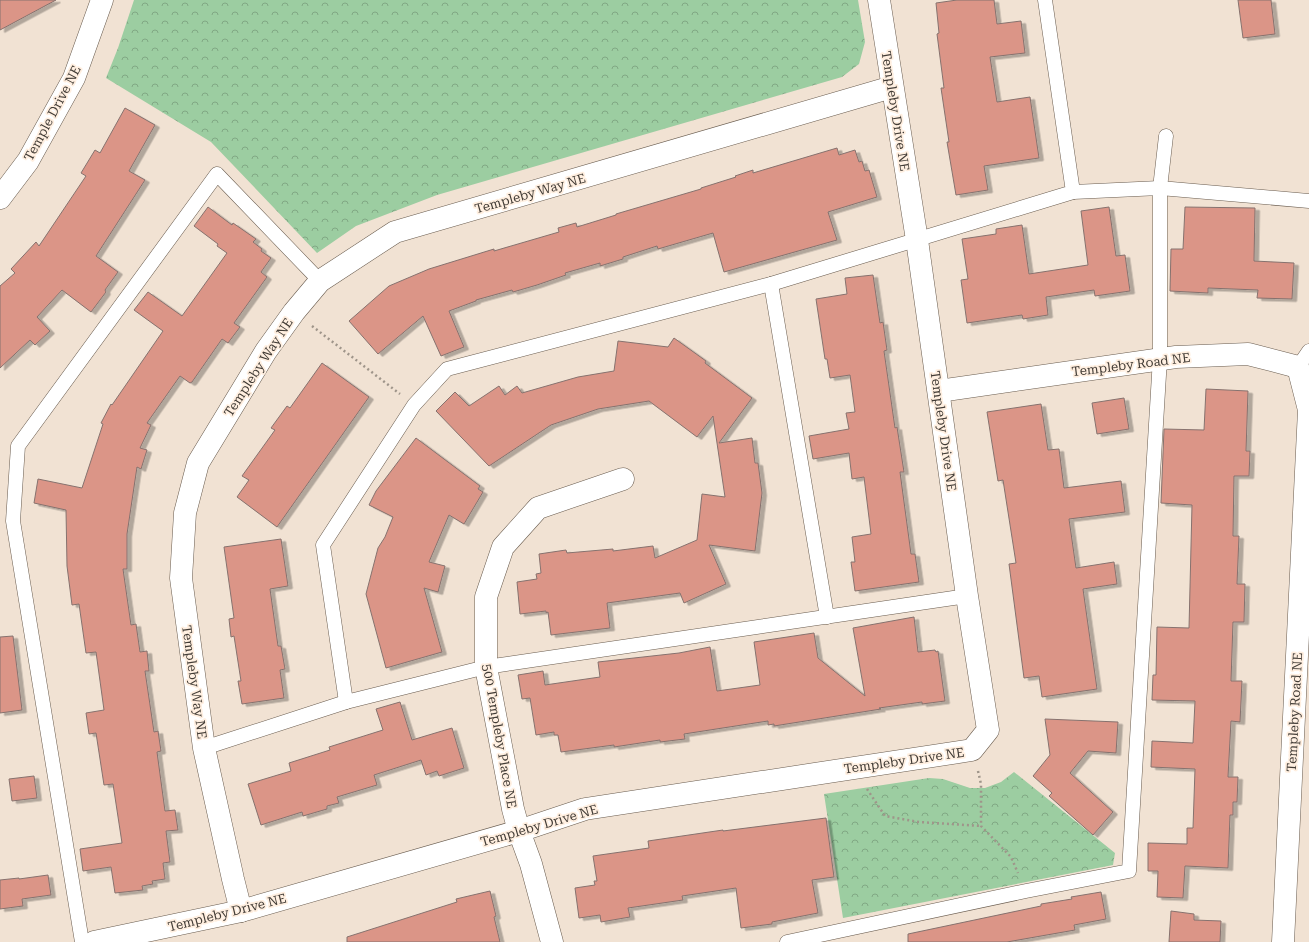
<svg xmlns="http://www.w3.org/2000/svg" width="1309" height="942" font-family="'Roboto Serif',serif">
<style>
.park{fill:url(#park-crowns)}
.building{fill:#db9587;stroke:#86726e;filter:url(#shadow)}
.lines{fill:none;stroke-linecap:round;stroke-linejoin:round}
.service-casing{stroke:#695c4f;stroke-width:15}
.minor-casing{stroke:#695c4f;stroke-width:23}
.tertiary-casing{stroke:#695c4f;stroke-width:23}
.path{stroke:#9f958a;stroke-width:2.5;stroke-dasharray:2 3;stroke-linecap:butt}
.service{stroke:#fff;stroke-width:14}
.minor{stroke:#fff;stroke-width:22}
.tertiary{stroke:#fff;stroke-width:22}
.labels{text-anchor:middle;stroke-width:3.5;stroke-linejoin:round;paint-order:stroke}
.street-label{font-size:13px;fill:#423c36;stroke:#ffefe0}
</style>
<defs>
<pattern id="park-crowns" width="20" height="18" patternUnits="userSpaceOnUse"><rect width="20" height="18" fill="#9ccda1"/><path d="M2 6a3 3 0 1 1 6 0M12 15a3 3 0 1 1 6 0" fill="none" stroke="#81a884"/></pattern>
<filter id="shadow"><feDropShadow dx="4.5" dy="2.5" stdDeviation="0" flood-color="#0004"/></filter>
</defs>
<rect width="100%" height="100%" fill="#f1e2d3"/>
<g class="park">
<path d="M 134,0 L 858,0 L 865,42 L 859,64 L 842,77 L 437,195 L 356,226 L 317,253 L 211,142 L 106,78 L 118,48 Z"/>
<path d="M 1014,772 L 1115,853 L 1113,865 L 843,918 L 824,794 L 929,778 L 943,779 L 970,788 L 985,788 L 1001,782 Z"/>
</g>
<g class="building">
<path d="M 0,0 L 56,0 L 0,30 Z"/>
<path d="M 957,0 L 994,0 L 997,24 L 1021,21 L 1025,53 L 990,57 L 997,102 L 1030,97 L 1039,158 L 984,166 L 988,190 L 956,195 L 947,142 L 949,142 L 941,88 L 944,88 L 937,34 L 939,33 L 936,3 Z"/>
<path d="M 1238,0 L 1271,0 L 1275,34 L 1243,38 Z"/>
<path d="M 125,108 L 155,125 L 129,171 L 145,180 L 96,256 L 118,272 L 105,290 L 106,292 L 91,312 L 62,290 L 37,317 L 50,331 L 35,345 L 30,340 L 0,368 L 0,286 L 15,273 L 11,269 L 36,242 L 39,246 L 86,176 L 81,173 L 95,150 L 100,153 Z"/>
<path d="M 837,148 L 839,155 L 855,150 L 859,162 L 862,161 L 865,171 L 869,170 L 877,197 L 828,212 L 837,240 L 724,272 L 713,233 L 658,249 L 657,246 L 623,257 L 623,259 L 600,266 L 600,263 L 565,273 L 566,275 L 537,285 L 513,292 L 512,290 L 476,300 L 476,301 L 449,311 L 464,347 L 441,356 L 423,316 L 378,354 L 349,321 L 389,286 L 429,269 L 494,249 L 494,251 L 559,232 L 558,228 L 576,223 L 577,227 L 616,215 L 616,214 L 701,189 L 701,188 L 736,177 L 735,176 L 753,170 L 753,173 Z"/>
<path d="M 208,207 L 232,225 L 233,223 L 256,239 L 253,242 L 262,249 L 261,251 L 271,258 L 261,272 L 267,277 L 234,323 L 240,327 L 228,343 L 222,339 L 192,382 L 190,383 L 180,376 L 147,423 L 151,425 L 140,448 L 147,450 L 141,469 L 137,467 L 127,534 L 127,569 L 123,569 L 131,625 L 136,624 L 140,652 L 147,651 L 149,671 L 145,671 L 154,732 L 158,731 L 161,751 L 157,752 L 165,811 L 175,810 L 178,830 L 166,831 L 170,862 L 163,863 L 165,879 L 152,881 L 153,884 L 142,886 L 143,890 L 115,893 L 111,867 L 83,871 L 80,849 L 122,843 L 113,784 L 104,785 L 96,733 L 89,734 L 86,713 L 104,710 L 96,652 L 86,653 L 79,604 L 72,605 L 67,566 L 66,510 L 34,503 L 38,479 L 82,488 L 103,424 L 101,423 L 111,404 L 112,405 L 163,331 L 134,310 L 148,292 L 182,316 L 227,253 L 217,246 L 218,244 L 194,226 Z"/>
<path d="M 1109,207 L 1116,256 L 1125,255 L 1130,291 L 1095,296 L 1094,290 L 1046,297 L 1048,315 L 1023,319 L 1022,315 L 967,323 L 961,280 L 968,279 L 962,239 L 996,234 L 996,229 L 1022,225 L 1029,274 L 1088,265 L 1081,211 Z"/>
<path d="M 1185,207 L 1255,208 L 1254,261 L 1294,263 L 1292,299 L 1257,298 L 1258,290 L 1208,288 L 1208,293 L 1170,291 L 1171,249 L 1183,249 Z"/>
<path d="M 873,275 L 880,323 L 883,322 L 887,350 L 884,351 L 895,428 L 897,427 L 904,472 L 900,472 L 911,554 L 915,554 L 919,582 L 855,591 L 851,562 L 855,562 L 852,537 L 871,534 L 864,477 L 852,479 L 849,453 L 813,459 L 809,436 L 849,429 L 846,413 L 855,412 L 850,375 L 830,378 L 827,359 L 825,359 L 816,299 L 847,294 L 845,278 Z"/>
<path d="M 674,338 L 706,361 L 705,363 L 752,398 L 719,443 L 752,438 L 755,463 L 758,463 L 762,493 L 755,551 L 709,545 L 726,584 L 684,603 L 680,593 L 607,603 L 610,628 L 551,635 L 548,612 L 546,613 L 546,611 L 520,614 L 517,582 L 537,579 L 536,574 L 541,573 L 539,554 L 566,550 L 567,553 L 613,549 L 613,551 L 653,546 L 655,558 L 697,540 L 702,494 L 725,497 L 713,416 L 697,437 L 649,401 L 598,409 L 551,425 L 489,466 L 436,411 L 455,392 L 469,406 L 499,386 L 505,395 L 517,386 L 522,393 L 578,377 L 614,371 L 618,341 L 668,347 Z"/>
<path d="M 322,363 L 369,397 L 277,527 L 237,497 L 249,480 L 242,476 L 275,430 L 271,428 L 287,406 L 290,408 Z"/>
<path d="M 1206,389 L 1248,391 L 1246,451 L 1250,451 L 1249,476 L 1234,476 L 1233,536 L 1239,536 L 1237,584 L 1245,584 L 1244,622 L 1233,622 L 1231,681 L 1242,681 L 1240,722 L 1231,721 L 1228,777 L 1238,777 L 1237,802 L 1233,802 L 1233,815 L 1230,815 L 1228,868 L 1185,866 L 1183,898 L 1157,897 L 1158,871 L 1148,871 L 1148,843 L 1187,844 L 1187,828 L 1193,828 L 1195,769 L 1151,767 L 1152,741 L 1193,743 L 1195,701 L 1152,700 L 1153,675 L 1156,675 L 1157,627 L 1189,628 L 1192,505 L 1161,503 L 1164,429 L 1204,430 Z"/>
<path d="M 1124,398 L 1129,429 L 1097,434 L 1092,403 Z"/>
<path d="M 1041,404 L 1048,450 L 1059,449 L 1064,488 L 1121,481 L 1125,512 L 1069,519 L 1076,568 L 1114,562 L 1117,584 L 1083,589 L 1097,689 L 1042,697 L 1039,676 L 1024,678 L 1009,564 L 1016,563 L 1003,480 L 998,481 L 987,412 Z"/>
<path d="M 416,438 L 480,486 L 478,489 L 483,492 L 464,524 L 449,515 L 429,562 L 445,566 L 438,592 L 424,588 L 442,652 L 386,668 L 366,594 L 378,548 L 385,537 L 393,517 L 369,505 L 376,491 Z"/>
<path d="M 281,539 L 288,586 L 270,589 L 278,646 L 281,646 L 285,669 L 280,670 L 284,698 L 242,704 L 238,681 L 241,681 L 234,636 L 231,637 L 229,619 L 234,618 L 224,547 Z"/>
<path d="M 914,617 L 918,652 L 935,650 L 936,652 L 938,651 L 945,701 L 922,704 L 922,702 L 879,708 L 881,709 L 774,726 L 774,724 L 768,725 L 768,721 L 684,734 L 685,739 L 660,742 L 660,740 L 614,747 L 614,745 L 561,752 L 558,735 L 554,735 L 554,732 L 536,735 L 530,698 L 522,699 L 518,675 L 543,671 L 545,685 L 600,677 L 598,662 L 679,653 L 710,647 L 717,691 L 760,685 L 754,642 L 814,633 L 818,658 L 865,696 L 853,628 Z"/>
<path d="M 13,636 L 22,710 L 0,713 L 0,637 Z"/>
<path d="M 400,702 L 412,740 L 452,728 L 464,768 L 439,776 L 437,771 L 426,775 L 421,760 L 374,775 L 377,785 L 337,797 L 339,803 L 327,806 L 327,809 L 303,816 L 302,812 L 261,825 L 248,784 L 291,771 L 289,763 L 330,750 L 329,747 L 383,730 L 376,709 Z"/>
<path d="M 1045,719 L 1118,722 L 1116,753 L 1088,751 L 1070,773 L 1113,812 L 1093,835 L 1049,796 L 1052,793 L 1033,776 L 1050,755 Z"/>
<path d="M 34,776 L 37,798 L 12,801 L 9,779 Z"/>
<path d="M 826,818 L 834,877 L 812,880 L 818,913 L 772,922 L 772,924 L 741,928 L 736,888 L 682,896 L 683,900 L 628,908 L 630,917 L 601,922 L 600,915 L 579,918 L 575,888 L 595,885 L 594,881 L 597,881 L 593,856 L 649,848 L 648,841 L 723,830 L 723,831 Z"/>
<path d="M 48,875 L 51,895 L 22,899 L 23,906 L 0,909 L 0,880 L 19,878 L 19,879 Z"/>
<path d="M 490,891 L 496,916 L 494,917 L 500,942 L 347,942 L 347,937 L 457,902 L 456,899 Z"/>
<path d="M 1101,892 L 1106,919 L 1074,925 L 1075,930 L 1007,942 L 908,942 L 908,934 L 1041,906 L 1041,904 L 1072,899 L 1071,897 Z"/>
<path d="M 1171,911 L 1194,914 L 1194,920 L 1221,921 L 1220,942 L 1169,942 Z"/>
</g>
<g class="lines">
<g class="service-casing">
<g id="service">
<path d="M 1166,136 L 1160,188 L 1309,201"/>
<path d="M 771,284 L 827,617"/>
<path d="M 1298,367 L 1309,351"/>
<path d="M 967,596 L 486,667 L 346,702 L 323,545 L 414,405 L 447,369 L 771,284 L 1073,192 L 1045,0"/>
<path d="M 204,748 L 346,702"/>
<path d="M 82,942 L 13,521 L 18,446 L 217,174 L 320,281"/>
<path d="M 787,942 L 1026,891 L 1129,871 L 1160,358 L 1160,188 L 1073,192"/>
</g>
</g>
<g class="minor-casing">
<g id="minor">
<path d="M 939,391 L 1176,357 L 1248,354 L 1298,367 L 1309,410 L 1283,942"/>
<path d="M 241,911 L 233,879 L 204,748 L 181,578 L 185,513 L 198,463 L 266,351 L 294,312 L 320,281 L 395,232 L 892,87"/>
<path d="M 94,942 L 241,911 L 519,831 L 585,809 L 972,750 L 988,730 L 967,596 L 917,240 L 879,0"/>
<path d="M 552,942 L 531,864 L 519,831 L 513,809 L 486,667 L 486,597 L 503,547 L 538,508 L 623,479"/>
</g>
</g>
<g class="tertiary-casing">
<path id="tertiary" d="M 0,198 L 28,161 L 74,78 L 102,0"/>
</g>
<g class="path">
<path d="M 312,326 L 400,394"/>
<path d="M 978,771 L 981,784 L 981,826 L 1011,857 L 1018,873"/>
<path d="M 867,789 L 885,816 L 919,822 L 981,826"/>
</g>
<use href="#service" class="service"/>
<use href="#minor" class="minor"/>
<use href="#tertiary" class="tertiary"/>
</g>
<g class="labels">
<g class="street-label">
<text transform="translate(896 111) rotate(81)" y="5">Templeby Drive NE</text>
<text transform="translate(52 113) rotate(-62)" y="5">Temple Drive NE</text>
<text transform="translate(530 193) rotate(-16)" y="5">Templeby Way NE</text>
<text transform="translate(1131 364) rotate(-7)" y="5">Templeby Road NE</text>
<text transform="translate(258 367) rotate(-57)" y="5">Templeby Way NE</text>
<text transform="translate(944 431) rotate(82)" y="5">Templeby Drive NE</text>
<text transform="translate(195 682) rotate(82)" y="5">Templeby Way NE</text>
<text transform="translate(1294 712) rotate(-87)" y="5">Templeby Road NE</text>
<text transform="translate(500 736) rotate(80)" y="5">500 Templeby Place NE</text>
<text transform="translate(904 760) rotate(-8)" y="5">Templeby Drive NE</text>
<text transform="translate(539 825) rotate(-16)" y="5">Templeby Drive NE</text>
<text transform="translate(227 912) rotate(-14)" y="5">Templeby Drive NE</text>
</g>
</g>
</svg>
